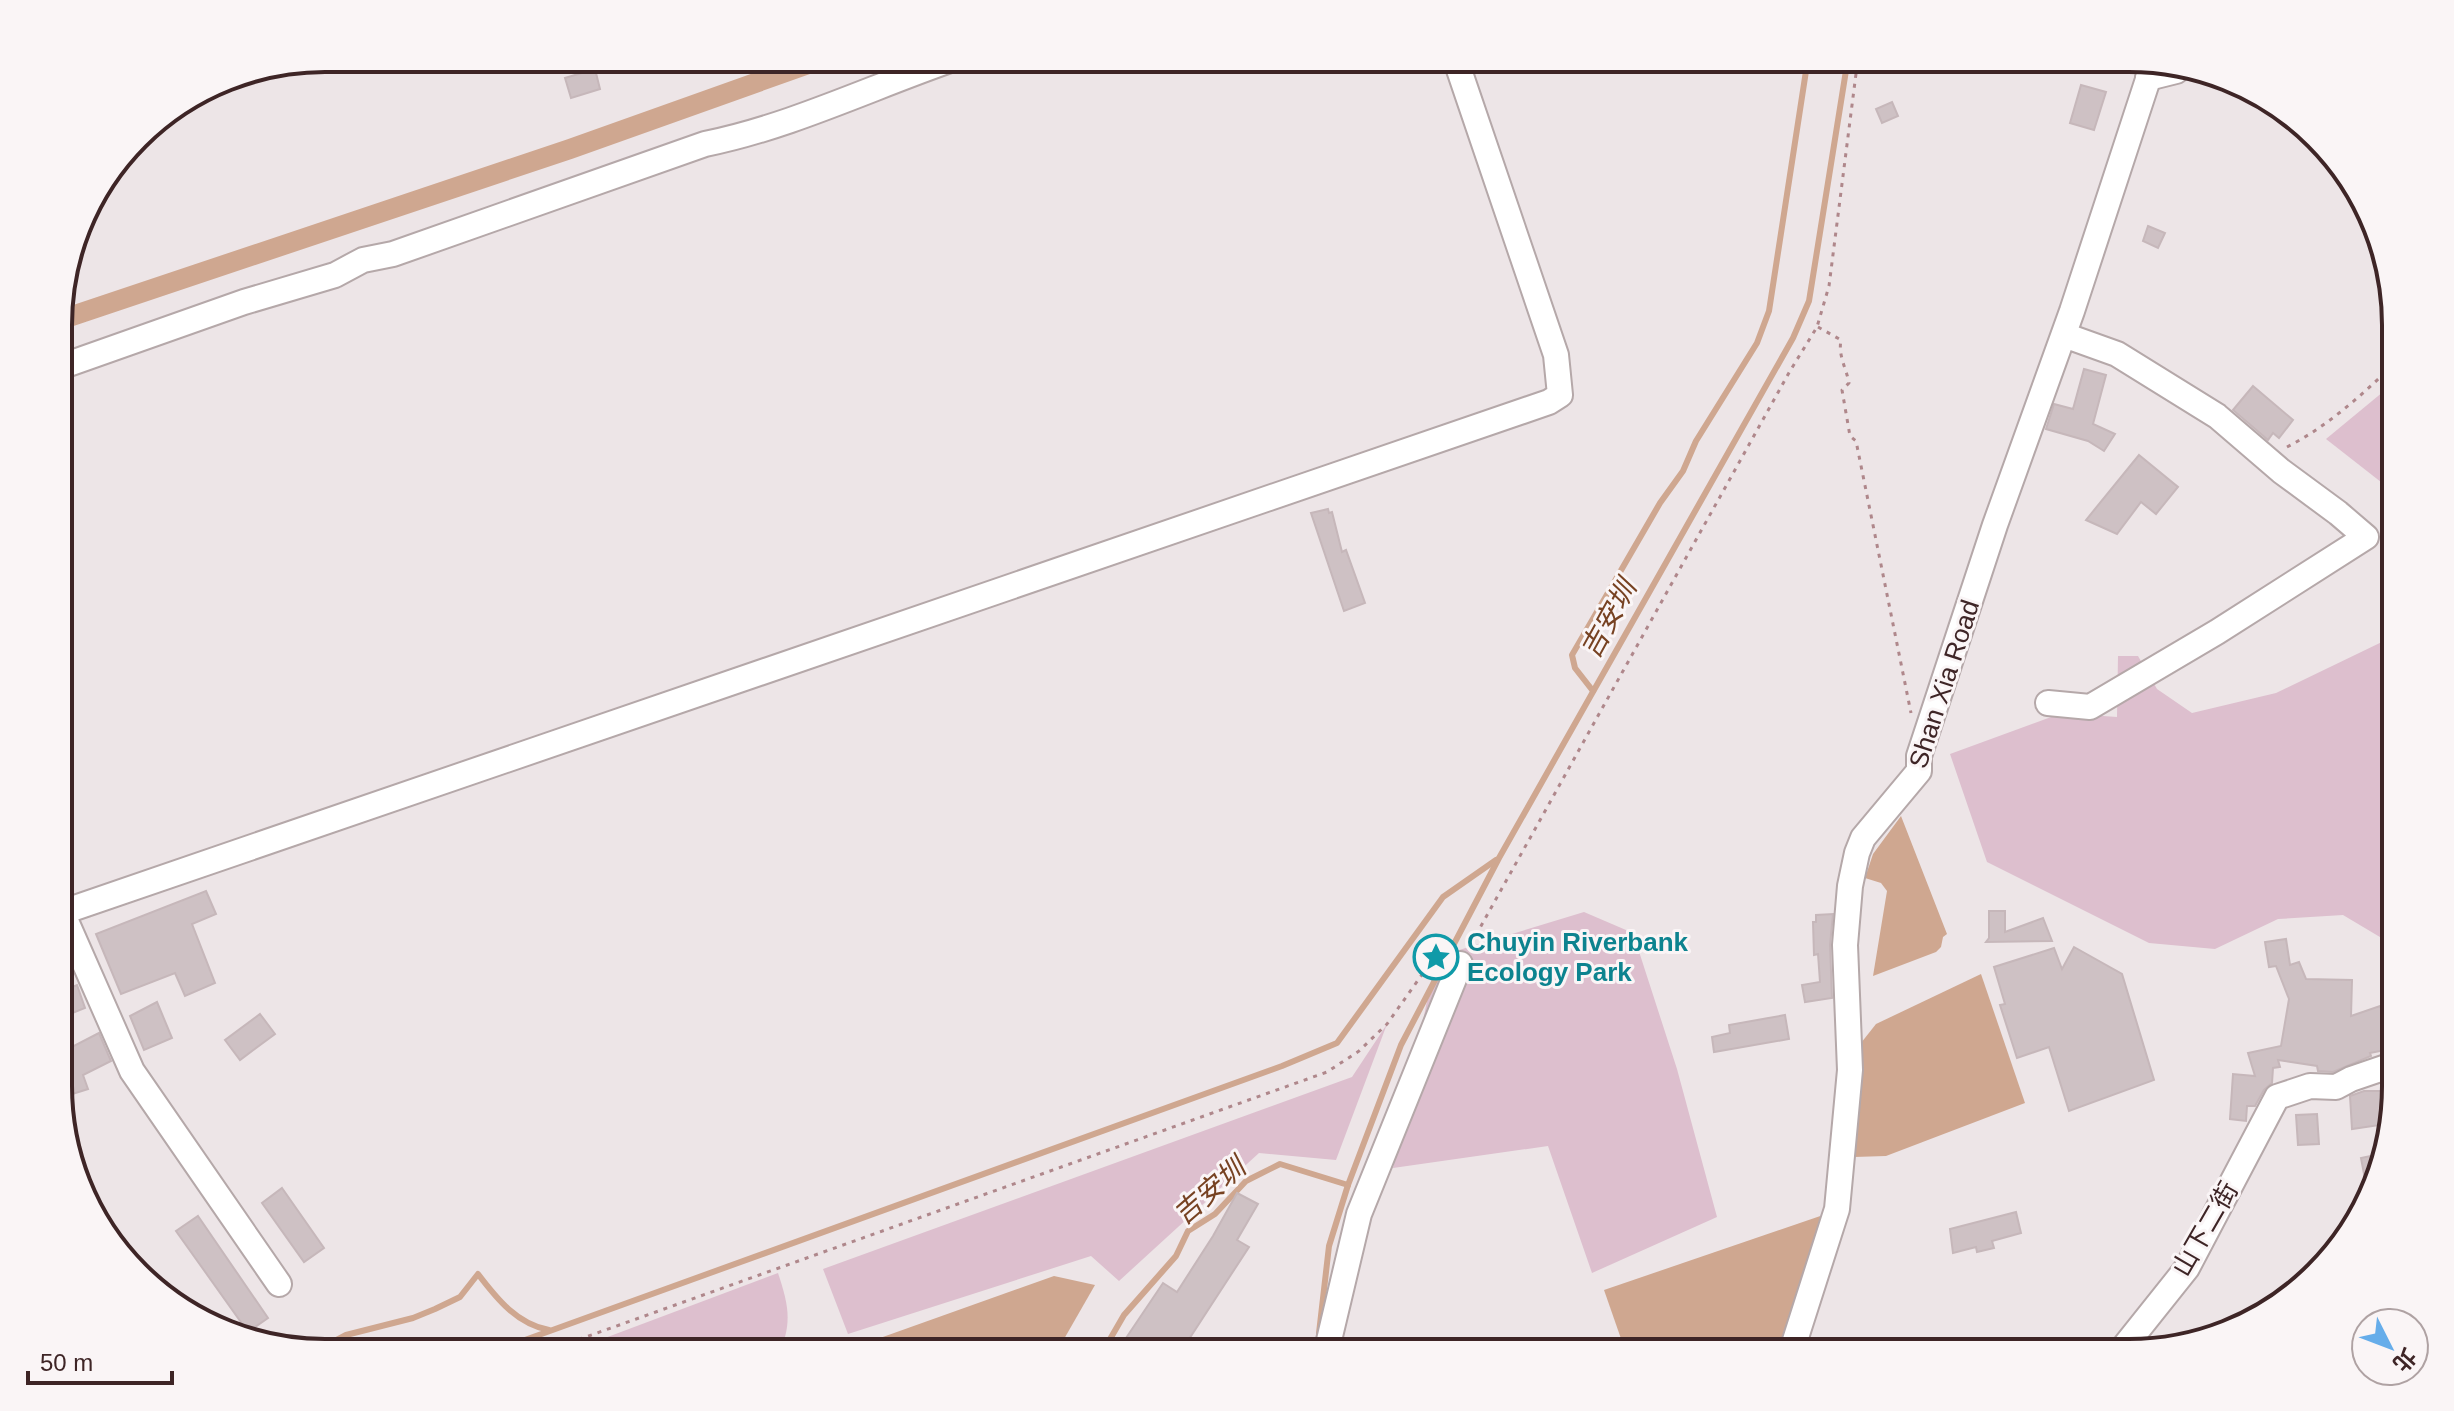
<svg xmlns="http://www.w3.org/2000/svg" width="2454" height="1411" font-family="Helvetica,'Noto Sans TC',sans-serif">
<style>
.green{fill:#ddbfce}
.water{fill:#cfa790}
.lines{fill:none;stroke-linecap:round;stroke-linejoin:round}
.stream{stroke:#cfa790;stroke-width:6}
.canal{stroke:#cfa790;stroke-width:20}
.building{fill:#cec1c4;stroke:#c6b7ba;stroke-width:2}
.minor-casing{stroke:#b5a8a9;stroke-width:28}
.path{stroke:#af878b;stroke-width:3;stroke-dasharray:4 6;stroke-linecap:butt}
.minor{stroke:#fff;stroke-width:24}
.labels{text-anchor:middle;stroke-width:6;stroke-linejoin:round;paint-order:stroke}
.street-label{font-size:26px;fill:#3e2526;stroke:#faf5f6}
.culture-label{font-size:26px;font-weight:bold;fill:#0d838f;stroke:#faf5f6;text-anchor:start}
.water-label{font-size:28px;font-style:italic;fill:#774222;stroke:#faf5f6}
.rim{fill:none;stroke:#3e2526;stroke-width:4}
</style>
<rect width="100%" height="100%" fill="#ede5e7"/>
<g class="green">
<path d="M 2395,382 L 2395,493 L 2326,439 Z"/>
<path d="M 2395,633 L 2395,946 L 2343,915 L 2278,919 L 2215,949 L 2149,943 L 1987,862 L 1950,754 L 2062,713 L 2117,717 L 2118,656 L 2138,656 L 2157,689 L 2192,713 L 2276,693 L 2386,640 Z"/>
<path d="M 1584,912 L 1633,933 L 1677,1069 L 1717,1217 L 1592,1273 L 1548,1146 L 1393,1168 L 1436,957 Z"/>
<path d="M 1387,1024 L 1336,1160 L 1259,1153 L 1119,1281 L 1091,1256 L 848,1334 L 823,1269 L 1352,1077 Z"/>
<path d="M 778,1273 C 788,1304 793,1322 779,1353 L 565,1353 Z"/>
</g>
<g class="water">
<path d="M 1901,816 L 1947,934 L 1943,937 L 1941,947 L 1936,952 L 1873,976 L 1887,891 L 1881,883 L 1865,878 L 1873,854 Z"/>
<path d="M 1981,974 L 2025,1103 L 1886,1156 L 1854,1157 L 1861,1043 L 1876,1024 Z"/>
<path d="M 1832,1212 L 1784,1353 L 1626,1353 L 1604,1290 Z"/>
<path d="M 1054,1276 L 1095,1285 L 1056,1353 L 838,1353 Z"/>
</g>
<g class="lines">
<g class="stream">
<path d="M 1593,691 L 1575,668 L 1572,655 L 1660,503 L 1683,471 L 1696,441 L 1757,343 L 1769,311 L 1808,58"/>
<path d="M 1319,1333 L 1329,1246 L 1348,1185 L 1401,1045 L 1499,858 L 1793,338 L 1809,301 L 1848,58"/>
<path d="M 316,1351 L 346,1335 L 413,1318 L 435,1309 L 460,1297 L 478,1274 C 497,1299 517,1324 549,1330"/>
<path d="M 489,1353 L 1282,1066 L 1337,1043 L 1443,897 L 1496,860"/>
<path d="M 1102,1353 L 1124,1315 L 1176,1256 L 1188,1231 L 1215,1214 L 1246,1181 L 1280,1164 L 1348,1185"/>
</g>
<path class="canal" d="M 60,320 L 570,149 L 825,58"/>
</g>
<g class="building">
<path d="M 595,69 L 600,89 L 571,98 L 565,78 Z"/>
<path d="M 2081,85 L 2106,92 L 2094,130 L 2070,123 Z"/>
<path d="M 1892,102 L 1898,116 L 1882,123 L 1876,109 Z"/>
<path d="M 2148,226 L 2165,233 L 2158,248 L 2143,241 Z"/>
<path d="M 2084,369 L 2106,375 L 2093,424 L 2115,434 L 2104,451 L 2088,441 L 2046,429 L 2054,404 L 2073,409 Z"/>
<path d="M 2253,386 L 2293,420 L 2279,438 L 2273,433 L 2268,440 L 2233,410 Z"/>
<path d="M 2139,455 L 2178,487 L 2156,514 L 2141,502 L 2117,534 L 2086,520 Z"/>
<path d="M 1328,509 L 1329,513 L 1332,512 L 1342,552 L 1346,550 L 1365,603 L 1344,611 L 1311,513 Z"/>
<path d="M 206,891 L 216,914 L 192,924 L 215,983 L 185,996 L 175,973 L 121,994 L 96,934 Z"/>
<path d="M 1989,911 L 2005,911 L 2005,932 L 2043,918 L 2052,941 L 1986,942 L 1989,938 Z"/>
<path d="M 1833,914 L 1830,945 L 1832,998 L 1805,1002 L 1802,985 L 1820,982 L 1818,954 L 1814,955 L 1813,922 L 1816,922 L 1816,915 Z"/>
<path d="M 2286,939 L 2290,965 L 2299,962 L 2306,979 L 2352,980 L 2351,1016 L 2380,1006 L 2389,1030 L 2395,1029 L 2395,1048 L 2370,1053 L 2371,1056 L 2333,1072 L 2318,1071 L 2317,1066 L 2278,1060 L 2280,1067 L 2273,1068 L 2272,1083 L 2264,1090 L 2255,1106 L 2247,1106 L 2246,1121 L 2230,1119 L 2233,1074 L 2255,1076 L 2248,1053 L 2281,1046 L 2289,999 L 2276,966 L 2269,967 L 2265,942 Z"/>
<path d="M 2074,947 L 2122,974 L 2154,1080 L 2069,1111 L 2049,1047 L 2017,1058 L 2000,1005 L 2005,1004 L 1994,967 L 2054,948 L 2062,969 Z"/>
<path d="M 77,985 L 85,1008 L 60,1018 L 60,992 Z"/>
<path d="M 157,1002 L 172,1038 L 144,1050 L 130,1016 Z"/>
<path d="M 260,1014 L 275,1034 L 240,1060 L 225,1040 Z"/>
<path d="M 1785,1015 L 1789,1039 L 1714,1052 L 1712,1037 L 1730,1033 L 1729,1025 Z"/>
<path d="M 99,1033 L 111,1061 L 83,1075 L 88,1089 L 60,1098 L 60,1053 Z"/>
<path d="M 2364,1091 L 2382,1091 L 2380,1125 L 2352,1129 L 2350,1096 Z"/>
<path d="M 2317,1114 L 2319,1144 L 2298,1145 L 2296,1115 Z"/>
<path d="M 2380,1154 L 2377,1165 L 2368,1195 L 2361,1158 Z"/>
<path d="M 282,1188 L 324,1248 L 304,1262 L 262,1203 Z"/>
<path d="M 1237,1193 L 1258,1204 L 1237,1240 L 1249,1247 L 1180,1353 L 1116,1353 L 1163,1283 L 1177,1292 L 1213,1236 Z"/>
<path d="M 2016,1212 L 2021,1233 L 1992,1241 L 1994,1248 L 1977,1252 L 1976,1247 L 1953,1253 L 1950,1229 Z"/>
<path d="M 198,1216 L 268,1318 L 248,1332 L 176,1231 Z"/>
</g>
<g class="lines">
<g class="minor-casing">
<g id="minor">
<path d="M 2148,78 L 2176,71"/>
<path d="M 60,367 L 244,302 L 335,275 L 363,260 L 393,254 L 705,144 C 790,127 874,86 956,58"/>
<path d="M 2048,703 L 2090,707 L 2217,632 L 2366,537 L 2338,513 L 2281,471 L 2217,416 L 2117,354 L 2064,335"/>
<path d="M 62,912 L 132,1071 L 279,1284"/>
<path d="M 60,913 L 1549,402 L 1560,395 L 1556,355 L 1455,58"/>
<path d="M 2120,1352 L 2187,1268 L 2277,1097 L 2310,1086 L 2336,1087 L 2351,1079 L 2395,1064"/>
<path d="M 1326,1353 L 1359,1214 L 1460,964"/>
<path d="M 1791,1353 L 1837,1209 L 1850,1070 L 1845,945 L 1850,886 L 1857,853 L 1863,838 L 1919,771 L 1919,756 L 1995,525 L 2072,311 L 2153,64"/>
</g>
</g>
<g class="path">
<path d="M 1818,327 L 1841,340 C 1838,356 1846,367 1849,383 L 1842,390 L 1850,436 L 1856,441 L 1911,713"/>
<path d="M 2287,447 C 2328,426 2362,395 2395,363"/>
<path d="M 1471,944 L 1790,371 L 1817,327 L 1829,286 L 1858,58"/>
<path d="M 541,1353 L 1327,1072 L 1359,1051 L 1387,1024 L 1438,952 L 1441,954"/>
</g>
<use href="#minor" class="minor"/>
</g>
<defs>
<g id="sight-ring" transform="scale(2.3)"><circle r="9.5" fill="#faf5f6" stroke="#0f9aa8" stroke-width="1.5"/><path d="M0-6L1.8-2.2L6-1.7L2.9 1.2L3.7 5.4L0 3.3L-3.7 5.4L-2.9 1.2L-6-1.7L-1.8-2.2Z" fill="#0f9aa8"/></g>
</defs>
<g fill-rule="evenodd">
<use href="#sight-ring" x="1436" y="957"/>
</g>
<g class="labels">
<g class="street-label">
<text transform="translate(1944 684) rotate(-72)" y="9">Shan Xia Road</text>
<text transform="translate(2205 1229) rotate(-60)" y="9">山下二街</text>
</g>
<g class="culture-label">
<text x="1467" y="951">Chuyin Riverbank<tspan x="1467" dy="30">Ecology Park</tspan></text>
</g>
<g class="water-label">
<text transform="translate(1608 619) rotate(-61)" y="10">吉安圳</text>
<text transform="translate(1209 1191) rotate(-41)" y="10">吉安圳</text>
</g>
</g>
<path d="M0 0H2454V1411H0ZM325 72H2129A253 253 0 0 1 2382 325V1086A253 253 0 0 1 2129 1339H325A253 253 0 0 1 72 1086V325A253 253 0 0 1 325 72Z" fill="#faf5f6" fill-rule="evenodd"/>
<path class="rim" d="M325 72H2129A253 253 0 0 1 2382 325V1086A253 253 0 0 1 2129 1339H325A253 253 0 0 1 72 1086V325A253 253 0 0 1 325 72Z"/>
<g transform="translate(2390 1347) rotate(132)"><circle r="38" fill="#faf5f6" stroke="#afa2a3" stroke-width="2"/>
<path d="M0-6L14 30L0 20L-14 30Z" fill="#66adea"/>
<text y="-12" font-size="22" font-weight="bold" text-anchor="middle" fill="#3e2526">北</text>
</g>
<path d="M28 1371v12h144v-12" fill="none" stroke="#3e2526" stroke-width="4"/>
<text x="40" y="1371" font-size="24" fill="#3e2526" stroke="#faf5f6" stroke-width="6" paint-order="stroke">50 m</text>
</svg>
